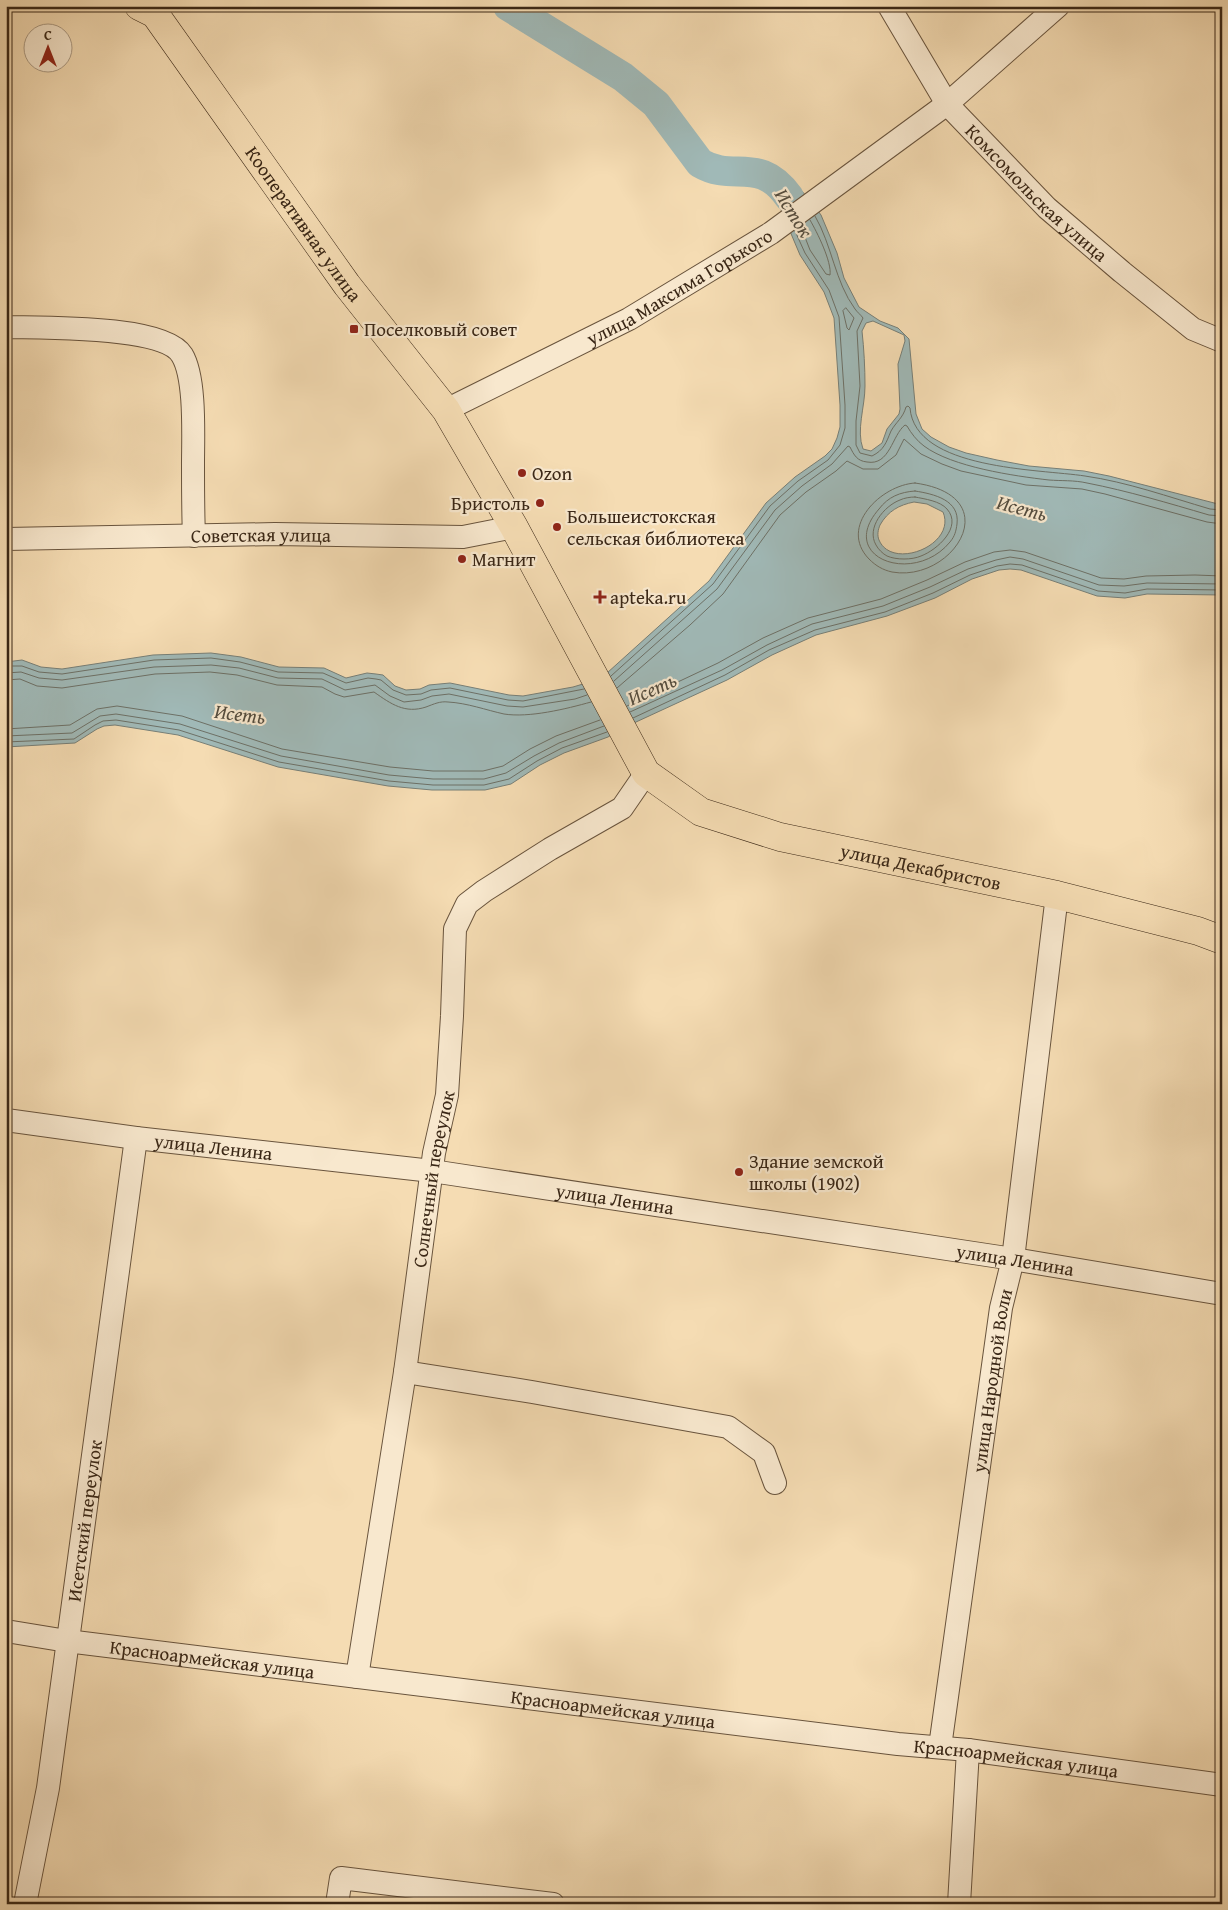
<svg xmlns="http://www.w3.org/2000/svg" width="1228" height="1910" font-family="'Gentium Book Plus',serif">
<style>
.water{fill:#a0b9b7;stroke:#777f77;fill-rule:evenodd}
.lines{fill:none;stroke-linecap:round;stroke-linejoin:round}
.shore{stroke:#6d7066;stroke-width:1}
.river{stroke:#a0b9b7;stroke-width:30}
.minor-casing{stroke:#69543d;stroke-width:24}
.major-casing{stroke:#3a2716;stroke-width:29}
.minor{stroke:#f8e8ce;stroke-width:22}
.major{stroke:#f5dcb3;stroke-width:28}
.poi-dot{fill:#8f2418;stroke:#f8e8ce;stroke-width:2}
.labels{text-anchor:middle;stroke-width:4.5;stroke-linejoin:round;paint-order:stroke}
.street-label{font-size:19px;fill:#3a2716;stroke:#f8e8ce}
.poi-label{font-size:19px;fill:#3a2716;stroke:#f8e8ce;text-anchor:start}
.water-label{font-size:20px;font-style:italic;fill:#544c3e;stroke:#f8e8ce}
</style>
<rect width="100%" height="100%" fill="#f5dcb3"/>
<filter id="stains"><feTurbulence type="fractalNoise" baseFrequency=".004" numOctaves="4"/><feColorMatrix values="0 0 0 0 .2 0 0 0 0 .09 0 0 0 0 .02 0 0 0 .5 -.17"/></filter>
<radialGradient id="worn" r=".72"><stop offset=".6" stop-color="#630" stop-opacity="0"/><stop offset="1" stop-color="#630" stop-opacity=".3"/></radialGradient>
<path class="water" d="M 764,168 L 786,174 L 810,200 L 821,215 L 837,253 L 844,278 L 859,307 L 880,321 L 898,328 L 909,339 L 916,414 L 922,429 L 931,437 L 949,447 L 966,453 L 997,460 L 1029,466 L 1084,471 L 1109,476 L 1222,505 L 1222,595 L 1147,594 L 1125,598 L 1097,596 L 1021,570 L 1010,569 L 999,570 L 972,579 L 935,598 L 887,616 L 816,635 L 772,655 L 727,680 L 623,728 L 608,737 L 564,753 L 540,765 L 511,784 L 485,790 L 432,790 L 388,786 L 278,767 L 178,735 L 115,725 L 104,726 L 97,729 L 75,743 L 6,747 L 6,662 L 22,660 L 41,667 L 62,669 L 153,655 L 211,653 L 241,657 L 279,667 L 324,668 L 346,678 L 367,673 L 376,674 L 383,675 L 395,686 L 406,690 L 420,689 L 429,685 L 450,683 L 509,695 L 523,696 L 573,687 L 593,681 L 607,673 L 709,581 L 766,503 L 795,477 L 825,456 L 832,449 L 837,438 L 840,427 L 840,405 L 834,318 L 824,292 L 800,255 L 776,198 L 761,180 L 758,172 ZM 873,321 L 904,335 L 905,341 L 898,364 L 900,409 L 899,414 L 887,429 L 882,443 L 871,451 L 863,449 C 856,430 865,407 865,386 C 865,368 864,349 862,331 L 866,323 ZM 914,502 L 927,504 L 943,512 C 957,545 892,571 879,540 C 877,535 878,530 880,525 C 888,511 899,505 914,502 Z"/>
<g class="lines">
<g class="shore">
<path d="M 785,207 L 780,195 L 765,178 L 766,174 L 783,179 L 800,196"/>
<path d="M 815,216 C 832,245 835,282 855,309 C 857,312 861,315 863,318 L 857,331 L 860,386 L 856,421 L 856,445 L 860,453 L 872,456 C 884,450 886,443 891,431 C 896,422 903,418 906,407 L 908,406 L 910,408 C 915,470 1039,469 1085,476 C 1127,482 1169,497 1210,509 L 1222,510"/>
<path d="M 801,227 L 810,250 L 826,274 L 830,275 C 832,262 817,232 810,220"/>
<path d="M 846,308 L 854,318 L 849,330 L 847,328 L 843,311 Z"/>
<path d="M 915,483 C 1009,496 953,583 892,572 C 883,570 876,566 869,559 C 838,527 881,485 915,483 Z"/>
<path d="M 915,491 C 934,494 960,500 957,524 C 956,531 955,536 950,542 C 914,586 836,558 879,509 C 888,497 900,492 915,491 Z"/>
<path d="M 915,497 C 925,499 940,501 947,509 C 963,527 937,550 921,556 C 912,560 896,560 887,556 C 883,554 878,549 876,545 C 866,528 884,506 900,500 C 904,498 910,497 915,497 Z"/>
<path d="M 6,666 L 22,666 L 39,672 L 62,674 L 154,660 L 211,658 L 240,662 L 278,672 L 323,673 L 346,683 L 368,678 L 376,679 L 381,680 L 393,690 L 406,695 L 421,694 L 431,690 L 450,688 L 508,700 L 523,701 L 584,689"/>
<path d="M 6,673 L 21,672 L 39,678 L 62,680 L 154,667 L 211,665 L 239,668 L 278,678 L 322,679 L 345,690 L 375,685 L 390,696 L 404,702 L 421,700 L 432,696 L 449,694 L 507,706 L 523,707 L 575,699 L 587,695"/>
<path d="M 611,676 L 713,584 L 770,506 L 798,481 L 828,460 L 840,445 L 845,428 L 845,405 L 839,317 L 829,290 L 805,253 L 795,231"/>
<path d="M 6,680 L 20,679 L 37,686 L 62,688 L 155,674 L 210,672 L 237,675 L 277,685 L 322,687 L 335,694 L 344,697 L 374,692 C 391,704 405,714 426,707 C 434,704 440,701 448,702 C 467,703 486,710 504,714 C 529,718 566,709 591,702"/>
<path d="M 614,681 L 717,589 L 775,510 L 802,486 L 832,464 L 848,446 L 850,447 C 854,455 857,461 867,462 C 890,466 892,435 905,425 L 907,426 C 911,433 917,441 924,446 C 952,467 1014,476 1049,480 C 1061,481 1074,480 1087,483 C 1128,491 1168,503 1209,515 L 1222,516"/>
<path d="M 617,688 L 690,625 L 723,594 L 780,515 L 806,492 L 836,471 L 847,461 L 863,469 L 878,469 L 896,455 L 904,439 L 921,454 L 942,464 L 961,471 L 1026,485 L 1082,489 L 1105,494 L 1207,522 L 1222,524"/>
<path d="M 627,706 L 718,663 L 763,638 L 808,618 L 881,599 L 927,580 L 965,562 L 994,552 L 1010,550 L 1025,552 L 1101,578 L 1124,579 L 1146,576 L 1195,575 L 1222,576"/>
<path d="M 630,712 L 722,670 L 767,645 L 812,624 L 883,606 L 930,587 L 968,569 L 996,560 L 1010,557 L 1023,559 L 1099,585 L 1124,586 L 1147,583 L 1222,584"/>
<path d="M 633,718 L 725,675 L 769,650 L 815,630 L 885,612 L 933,593 L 970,575 L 997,566 L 1010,564 L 1022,565 L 1098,591 L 1125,593 L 1147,589 L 1222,590"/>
<path d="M 6,729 L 70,725 L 97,709 L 117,706 L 182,716 L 282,749 L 390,767 L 433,771 L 483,771 L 503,766 L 530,749 L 556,736 L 600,720"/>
<path d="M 6,736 L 72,733 L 100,716 L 116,714 L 180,724 L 281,756 L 389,775 L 433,779 L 484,779 L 506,773 L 534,756 L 559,743 L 604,726"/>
<path d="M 6,742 L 74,739 L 95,725 L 103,721 L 116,720 L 179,730 L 279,762 L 389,781 L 433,785 L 484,785 L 509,779 L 537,761 L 562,748 L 607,732"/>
</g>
<path class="river" d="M 508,6 L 623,77 L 656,104 L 700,163 C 734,183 759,155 789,197"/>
<g class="minor-casing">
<g id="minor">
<path id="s1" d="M 889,6 L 947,104 L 1047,208 L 1122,272 L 1193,329 L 1222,341"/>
<path d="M 6,327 C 41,328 164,325 182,355 C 196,378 193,437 193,464 C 193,488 193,512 194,536"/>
<path id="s2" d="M 446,410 L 629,319 L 771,233 L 947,104 L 1058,6"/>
<path id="s3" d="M 6,539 L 275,534 L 463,537 L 514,527"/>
<path id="s4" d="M 6,1120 L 136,1138 L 432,1171 L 1013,1259 L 1222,1294"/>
<path d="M 405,1372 L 532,1392 L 728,1427 L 764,1453 L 775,1483"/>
<path id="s5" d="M 6,1631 L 67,1641 L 898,1744 L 968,1750 L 1222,1785"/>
<path id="s6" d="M 357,1677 L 405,1372 L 434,1153 L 447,1095 L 452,1016 L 455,929 L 467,904 L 484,891 L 550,849 L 622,808 L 646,773"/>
<path id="s7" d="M 940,1747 L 1001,1308 L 1013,1259 L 1057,895"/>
<path id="s8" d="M 25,1904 L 48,1788 L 136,1138"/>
<path d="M 337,1904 L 341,1878 L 553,1904"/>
<path d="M 959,1904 L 968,1750"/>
</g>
</g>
<g class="major-casing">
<g id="major">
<path id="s9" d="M 139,6 L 155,14 L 347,285 L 446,410 L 514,527 L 646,773 L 701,812 L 780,837 L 1057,895 L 1198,931 L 1222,940"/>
</g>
</g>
<use href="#minor" class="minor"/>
<use href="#major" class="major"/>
</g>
<g class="poi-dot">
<rect x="349" y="324" width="10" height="10" rx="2.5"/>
<circle cx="522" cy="473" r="5"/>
<circle cx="540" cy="503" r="5"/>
<circle cx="557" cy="527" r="5"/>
<circle cx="462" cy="559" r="5"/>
<path d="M597.5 589.5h5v5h5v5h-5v5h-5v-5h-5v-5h5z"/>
<circle cx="739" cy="1172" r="5"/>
</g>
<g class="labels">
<g class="street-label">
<text dy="7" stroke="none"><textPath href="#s1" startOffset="240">Комсомольская улица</textPath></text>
<text dy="7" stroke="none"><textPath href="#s9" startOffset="275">Кооперативная улица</textPath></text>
<text dy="7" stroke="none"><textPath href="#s2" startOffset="264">улица Максима Горького</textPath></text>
<text dy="7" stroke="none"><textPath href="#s3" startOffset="255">Советская улица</textPath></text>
<text dy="7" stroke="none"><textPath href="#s9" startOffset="1218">улица Декабристов</textPath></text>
<text dy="7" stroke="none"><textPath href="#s4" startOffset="209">улица Ленина</textPath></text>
<text dy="7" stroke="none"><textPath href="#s6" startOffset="504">Солнечный переулок</textPath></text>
<text dy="7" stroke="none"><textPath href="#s4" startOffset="614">улица Ленина</textPath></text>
<text dy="7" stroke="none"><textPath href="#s4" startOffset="1019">улица Ленина</textPath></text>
<text dy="7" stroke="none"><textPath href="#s7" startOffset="370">улица Народной Воли</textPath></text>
<text dy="7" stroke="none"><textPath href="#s8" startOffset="388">Исетский переулок</textPath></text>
<text dy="7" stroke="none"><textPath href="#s5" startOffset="208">Красноармейская улица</textPath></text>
<text dy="7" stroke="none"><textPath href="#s5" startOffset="612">Красноармейская улица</textPath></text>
<text dy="7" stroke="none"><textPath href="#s5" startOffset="1018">Красноармейская улица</textPath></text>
</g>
<g class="poi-label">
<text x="364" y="336">Поселковый совет</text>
<text x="532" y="480">Ozon</text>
<text x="530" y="510" text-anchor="end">Бристоль</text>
<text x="567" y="523">Большеистокская<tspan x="567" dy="22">сельская библиотека</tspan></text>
<text x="472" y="566">Магнит</text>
<text x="610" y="604">apteka.ru</text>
<text x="749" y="1168">Здание земской<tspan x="749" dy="22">школы (1902)</tspan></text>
</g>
<g class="water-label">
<text transform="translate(794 213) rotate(58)" y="7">Исток</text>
<text transform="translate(1022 508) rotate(15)" y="7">Исеть</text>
<text transform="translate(652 689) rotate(-24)" y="7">Исеть</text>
<text transform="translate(240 714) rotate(7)" y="7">Исеть</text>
</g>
</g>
<rect width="1228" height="1910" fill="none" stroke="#f5dcb3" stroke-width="25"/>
<rect x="8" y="8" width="1213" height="1895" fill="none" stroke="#3a2716" stroke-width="2.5"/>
<rect x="12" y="12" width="1203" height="1885" fill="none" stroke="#3a2716"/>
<g transform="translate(48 48)"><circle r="24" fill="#f8e8ce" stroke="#ac9b84"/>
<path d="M0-4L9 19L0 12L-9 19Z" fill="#8f2418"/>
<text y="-8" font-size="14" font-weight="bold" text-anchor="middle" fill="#3a2716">С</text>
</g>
<rect width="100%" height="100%" filter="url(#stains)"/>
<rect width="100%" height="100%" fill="url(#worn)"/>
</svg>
